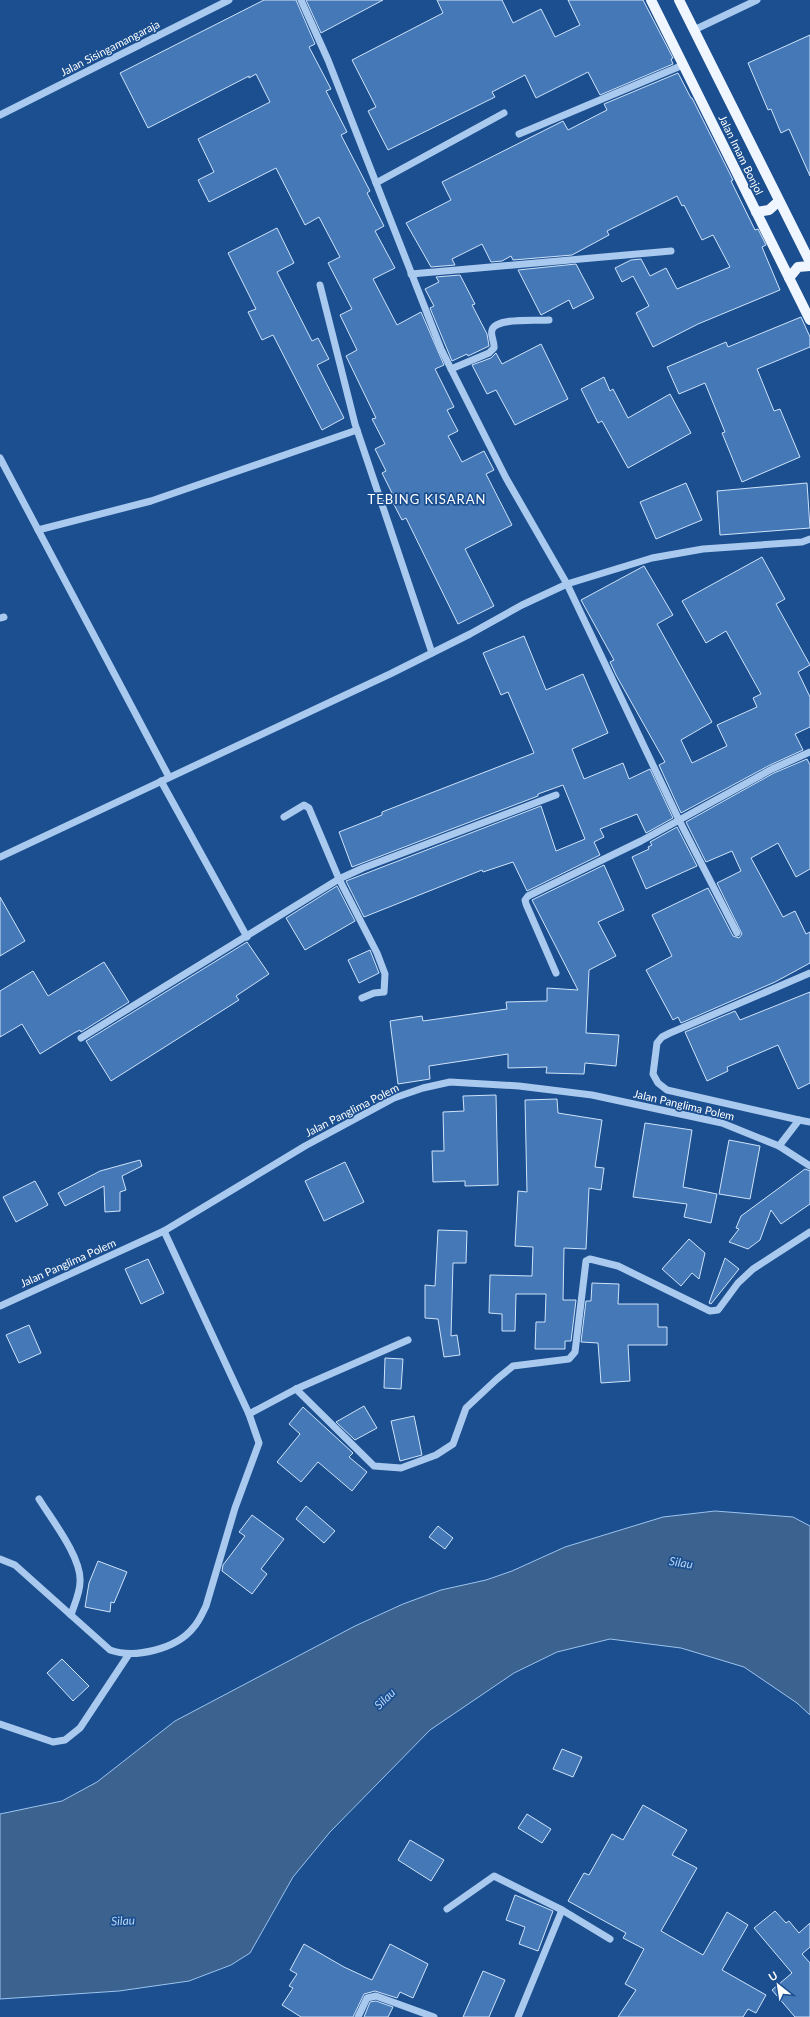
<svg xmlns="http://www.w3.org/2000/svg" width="810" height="2017" font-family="Lato,sans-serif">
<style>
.water{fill:#3c6290;stroke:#9cc4f0}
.building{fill:#4478b7;stroke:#cfe3fa}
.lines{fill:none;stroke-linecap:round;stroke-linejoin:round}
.minor{stroke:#a9c9ee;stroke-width:7}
.major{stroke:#f0f6ff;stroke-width:10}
.labels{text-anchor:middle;stroke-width:3.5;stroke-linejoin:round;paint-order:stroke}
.street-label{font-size:11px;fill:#fff;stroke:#1b4f8f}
.water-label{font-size:12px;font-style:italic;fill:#b5d3f5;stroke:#1b4f8f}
.quarter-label{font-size:13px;letter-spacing:1px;fill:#fff;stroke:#1b4f8f}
</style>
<rect width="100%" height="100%" fill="#1b4f8f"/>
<path class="water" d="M 715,1511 L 793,1517 L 810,1526 L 810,1715 L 797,1703 L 744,1667 L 681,1648 L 610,1639 L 557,1652 L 514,1673 L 430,1730 L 330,1832 L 293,1877 L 250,1953 L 231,1965 L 189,1981 L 119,1991 L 0,1999 L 0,1814 L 62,1801 L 97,1782 L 175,1721 L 355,1626 L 403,1604 L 441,1590 L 486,1580 L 512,1571 L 565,1547 L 663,1517 Z"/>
<g class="building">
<path d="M 264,0 L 296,0 L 315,44 L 309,47 L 331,89 L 326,91 L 347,132 L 341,135 L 370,191 L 367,193 L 384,226 L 375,231 L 395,268 L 373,279 L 397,325 L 421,312 L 444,365 L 435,369 L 454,407 L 447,410 L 458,431 L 448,436 L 462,462 L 484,451 L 494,470 L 486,474 L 512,525 L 465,549 L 494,606 L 458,624 L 406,518 L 402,520 L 389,495 L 392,493 L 382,473 L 386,471 L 375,449 L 385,444 L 372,419 L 376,418 L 346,356 L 357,350 L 340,315 L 352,309 L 328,263 L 340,257 L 319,217 L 305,225 L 276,168 L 209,202 L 198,180 L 214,172 L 198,139 L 270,102 L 256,74 L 249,78 L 249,76 L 148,128 L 120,73 Z"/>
<path d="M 306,0 L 383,0 L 321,33 Z"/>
<path d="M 437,0 L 502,0 L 513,23 L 541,9 L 555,37 L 580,25 L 568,0 L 643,0 L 673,58 L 671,59 L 673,64 L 600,95 L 588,72 L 536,98 L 525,75 L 492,92 L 495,97 L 388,150 L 368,111 L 376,107 L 352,60 L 443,13 Z"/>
<path d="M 810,35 L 810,176 L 789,129 L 781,133 L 771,109 L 768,110 L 748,63 Z"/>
<path d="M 678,73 L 691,98 L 692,98 L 733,180 L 731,181 L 755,230 L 758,229 L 766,245 L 762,247 L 780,290 L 698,324 L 653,347 L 636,313 L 649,306 L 633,276 L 622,282 L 615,268 L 631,260 L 641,259 L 650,276 L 666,268 L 677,289 L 730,267 L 713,235 L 702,240 L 684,205 L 682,206 L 677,196 L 607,231 L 609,235 L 572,255 L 513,260 L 511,256 L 502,261 L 491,262 L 482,244 L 452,259 L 455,265 L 431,267 L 406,223 L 451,200 L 442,182 L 563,121 L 568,130 L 607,110 L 604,104 Z"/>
<path d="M 277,228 L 294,263 L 277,272 L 312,341 L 318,338 L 329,359 L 317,365 L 344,418 L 322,430 L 273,335 L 262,340 L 248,312 L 256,309 L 228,253 Z"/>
<path d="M 576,264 L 594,298 L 573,309 L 569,300 L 541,315 L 518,270 Z"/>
<path d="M 460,275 L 475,304 L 472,305 L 487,334 L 489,346 L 468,356 L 467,354 L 452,361 L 430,308 L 434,306 L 425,289 L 439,282 L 436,277 Z"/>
<path d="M 801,317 L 810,337 L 810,347 L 757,369 L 774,411 L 780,409 L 800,457 L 742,482 L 722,433 L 725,432 L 705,383 L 679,394 L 667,367 L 726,342 L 728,347 Z"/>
<path d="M 541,344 L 568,399 L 515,425 L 496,390 L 487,394 L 472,365 L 491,358 L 496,353 L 502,364 Z"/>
<path d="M 604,377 L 610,391 L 613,389 L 628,418 L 670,394 L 691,433 L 628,468 L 602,421 L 598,423 L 581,389 Z"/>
<path d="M 686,483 L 702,520 L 656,539 L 640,502 Z"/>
<path d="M 807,483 L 810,528 L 720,535 L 717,491 Z"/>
<path d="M 762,557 L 785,599 L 776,604 L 810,665 L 798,672 L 810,697 L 810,727 L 795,734 L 803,750 L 770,765 L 681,813 L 659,765 L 665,762 L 616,675 L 610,662 L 614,660 L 581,600 L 644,566 L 673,615 L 657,624 L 712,722 L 681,740 L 692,763 L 727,746 L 717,725 L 757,707 L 753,698 L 761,694 L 726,631 L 706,643 L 682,601 Z"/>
<path d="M 524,636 L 546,690 L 583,674 L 608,733 L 572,749 L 584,779 L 623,763 L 629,779 L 650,769 L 673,818 L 646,833 L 637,814 L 600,829 L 604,837 L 594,842 L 600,855 L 527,891 L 513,862 L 483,872 L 482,870 L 364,917 L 346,881 L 541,806 L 556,851 L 585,839 L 563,785 L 538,794 L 538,796 L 352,867 L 339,832 L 382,815 L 382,812 L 534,753 L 508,692 L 501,695 L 483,653 Z"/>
<path d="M 807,759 L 810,765 L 810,869 L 796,877 L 778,843 L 751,858 L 783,917 L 795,911 L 806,934 L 810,932 L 810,963 L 775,982 L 681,1023 L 678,1017 L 673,1020 L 646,970 L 672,956 L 652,915 L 708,888 L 733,936 L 739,938 L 742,934 L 717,883 L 741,871 L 732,851 L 706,862 L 686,822 L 774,773 Z"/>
<path d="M 677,827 L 697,866 L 646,889 L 632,857 L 649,849 L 648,847 L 652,845 L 650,842 Z"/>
<path d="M 604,865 L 624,910 L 598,922 L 616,956 L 589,970 L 586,1033 L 619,1035 L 616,1066 L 585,1063 L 584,1074 L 546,1073 L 547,1067 L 508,1068 L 508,1054 L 429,1066 L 430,1079 L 398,1084 L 390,1021 L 422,1016 L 423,1021 L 507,1009 L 506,1002 L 547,1001 L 547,988 L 578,990 L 532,900 Z"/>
<path d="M 337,886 L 355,921 L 305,950 L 286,918 Z"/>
<path d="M 0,897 L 25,941 L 0,956 Z"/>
<path d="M 247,942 L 269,974 L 236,996 L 239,1000 L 111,1081 L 86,1041 Z"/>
<path d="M 370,950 L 379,973 L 359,983 L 348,960 Z"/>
<path d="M 104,962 L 129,1002 L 81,1032 L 80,1030 L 74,1033 L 40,1054 L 22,1024 L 0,1037 L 0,991 L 33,971 L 48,996 Z"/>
<path d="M 810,992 L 810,1083 L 798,1089 L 778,1045 L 727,1067 L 728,1071 L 707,1081 L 685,1032 L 735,1011 L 740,1020 Z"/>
<path d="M 496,1095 L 498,1185 L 465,1186 L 465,1181 L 433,1182 L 432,1151 L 444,1151 L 443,1112 L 464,1111 L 463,1096 Z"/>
<path d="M 557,1099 L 558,1113 L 602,1120 L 595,1167 L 604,1168 L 601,1190 L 589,1188 L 586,1249 L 564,1248 L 563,1300 L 576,1300 L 571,1341 L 565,1341 L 565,1349 L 535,1349 L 536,1322 L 545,1322 L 546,1294 L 516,1294 L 515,1331 L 502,1331 L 502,1314 L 489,1313 L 490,1275 L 532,1276 L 533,1247 L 515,1246 L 518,1191 L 527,1192 L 525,1100 Z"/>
<path d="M 645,1123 L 692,1130 L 683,1187 L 717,1194 L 711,1223 L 684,1217 L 687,1204 L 633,1197 Z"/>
<path d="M 729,1140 L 760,1146 L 750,1199 L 719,1194 Z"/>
<path d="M 140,1160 L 142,1166 L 122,1176 L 126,1190 L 120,1192 L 120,1211 L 105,1212 L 104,1186 L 65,1206 L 58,1193 L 100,1171 Z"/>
<path d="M 345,1162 L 364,1202 L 324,1221 L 305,1181 Z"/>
<path d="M 805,1169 L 810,1171 L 810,1204 L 781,1224 L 771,1210 L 760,1240 L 748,1249 L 729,1242 L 739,1229 L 736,1228 L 741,1216 Z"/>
<path d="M 35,1181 L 48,1205 L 16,1222 L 3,1197 Z"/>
<path d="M 438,1230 L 467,1231 L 466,1263 L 453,1263 L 451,1336 L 457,1335 L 460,1355 L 444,1357 L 438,1319 L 425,1318 L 425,1285 L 435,1286 Z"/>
<path d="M 689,1239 L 705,1253 L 699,1279 L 692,1273 L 681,1286 L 662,1269 Z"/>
<path d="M 725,1258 L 739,1269 L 711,1304 L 709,1303 Z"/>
<path d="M 148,1259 L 164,1293 L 141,1304 L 125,1269 Z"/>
<path d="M 592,1283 L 619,1284 L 618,1304 L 658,1304 L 658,1327 L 667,1327 L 667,1345 L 628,1345 L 630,1381 L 601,1383 L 598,1343 L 581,1342 L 586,1301 L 591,1301 Z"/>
<path d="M 29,1325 L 41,1353 L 19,1363 L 6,1335 Z"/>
<path d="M 385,1358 L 403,1359 L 401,1389 L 384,1388 Z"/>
<path d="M 364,1406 L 377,1428 L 355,1440 L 336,1422 Z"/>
<path d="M 303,1407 L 353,1453 L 349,1457 L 367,1472 L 352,1491 L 318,1462 L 301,1482 L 277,1462 L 300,1434 L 289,1424 Z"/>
<path d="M 414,1416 L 422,1455 L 400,1461 L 391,1421 Z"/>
<path d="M 306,1506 L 335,1531 L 324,1543 L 296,1519 Z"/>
<path d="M 252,1515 L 284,1539 L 261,1569 L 267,1574 L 252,1594 L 222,1571 L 223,1565 L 245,1536 L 239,1532 Z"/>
<path d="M 438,1526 L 453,1538 L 445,1549 L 429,1537 Z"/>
<path d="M 98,1561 L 127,1572 L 114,1603 L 111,1602 L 110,1612 L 85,1607 L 89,1583 Z"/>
<path d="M 62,1659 L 89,1686 L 73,1701 L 47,1673 Z"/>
<path d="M 562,1749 L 582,1757 L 573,1777 L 553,1769 Z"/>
<path d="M 643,1805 L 687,1830 L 672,1855 L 697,1868 L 661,1931 L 703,1955 L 727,1912 L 748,1925 L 722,1970 L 766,1995 L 756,2013 L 748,2009 L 743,2017 L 618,2017 L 636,1990 L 625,1984 L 644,1949 L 623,1938 L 626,1933 L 568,1901 L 584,1873 L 589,1875 L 612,1834 L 623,1840 Z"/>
<path d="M 527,1814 L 551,1829 L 542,1843 L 518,1828 Z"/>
<path d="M 410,1840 L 444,1860 L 431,1881 L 398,1860 Z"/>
<path d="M 515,1895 L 553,1911 L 538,1951 L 519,1944 L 525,1927 L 506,1920 Z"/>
<path d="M 775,1911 L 786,1923 L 789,1921 L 799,1933 L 810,1923 L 810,1947 L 802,1954 L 810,1963 L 810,2017 L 795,2017 L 772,1990 L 792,1973 L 754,1928 Z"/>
<path d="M 304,1944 L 344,1967 L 372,1980 L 390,1944 L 428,1964 L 413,1998 L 400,1992 L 397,1998 L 375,1991 L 364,1994 L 353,2017 L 301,2017 L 282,2005 L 293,1988 L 289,1986 L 297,1974 L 290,1970 Z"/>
<path d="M 483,1971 L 505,1980 L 489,2017 L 463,2017 Z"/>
<path d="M 376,2001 L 393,2007 L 388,2017 L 364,2017 L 370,2002 Z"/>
</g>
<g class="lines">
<g class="minor">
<path d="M 301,0 L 328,60 L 441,349 L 506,478 L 567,584 L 679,820 L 737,933"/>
<path d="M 694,30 L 757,0"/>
<path d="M 0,115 L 229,0"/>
<path d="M 519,134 L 683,65"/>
<path d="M 376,183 L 504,113"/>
<path d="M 411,274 L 671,251"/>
<path d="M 320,285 L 355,424 L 432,653"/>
<path d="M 451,369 L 489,353 L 494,348 C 495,342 490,336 492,330 C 496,317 536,321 549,320"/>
<path d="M 0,458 L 169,777"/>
<path d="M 38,530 L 151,501 L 357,430"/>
<path d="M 0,618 L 4,617"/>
<path d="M 161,781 L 247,937"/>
<path d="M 284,817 L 304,805 L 309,808 L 339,879 L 377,953 L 385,974 L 384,992 L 374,993 L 362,998"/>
<path d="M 0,857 L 390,674 L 470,634 L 522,605 L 567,584 L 652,558 L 703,549 L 802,542 L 810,539"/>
<path d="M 556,973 L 526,904 L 525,900 L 528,896 L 641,841 L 772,769 L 810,752"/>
<path d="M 81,1038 L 339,879 L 363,868 L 556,795"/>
<path d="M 799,1120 L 810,1122"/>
<path d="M 779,1146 L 799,1120 L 667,1090 L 658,1083 L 653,1074 L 657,1043 L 662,1037 L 670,1033 L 810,973"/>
<path d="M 0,1306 L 164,1231 L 305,1146 L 394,1098 L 423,1088 L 450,1082 L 519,1086 L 592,1095 L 722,1123 L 779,1146 L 810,1166"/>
<path d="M 296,1389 L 374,1466 L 401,1468 L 436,1455 L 453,1444 L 466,1408 L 497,1379 L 513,1366 L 569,1359 L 575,1352 L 586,1261 L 590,1259 L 618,1266 L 710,1311 L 718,1310 L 738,1283 L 753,1269 L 810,1232"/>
<path d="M 249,1414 L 296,1389 L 408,1340"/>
<path d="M 39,1499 C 52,1520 82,1558 80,1582 C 80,1593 74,1605 71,1615"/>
<path d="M 0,1559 L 15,1565 L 110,1650 C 135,1659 176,1649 193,1628 C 199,1622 202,1614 206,1606 L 235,1508 L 259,1443 L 249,1414 L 164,1231"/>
<path d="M 0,1724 L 53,1742 L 65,1740 L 80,1728 L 129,1654"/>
<path d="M 447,1909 L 494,1876 L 562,1910 L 610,1939"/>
<path d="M 358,2017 L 367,1998 L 376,1996 L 434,2017"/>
<path d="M 518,2017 L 562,1910"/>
</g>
<g class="major">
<path d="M 651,0 L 810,320"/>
<path d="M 679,0 L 810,262"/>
<path d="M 756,212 L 769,210 L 779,201"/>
<path d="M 789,278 L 798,267 L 810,266"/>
</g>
</g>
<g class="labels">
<g class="street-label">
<text transform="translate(110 48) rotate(-27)" y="4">Jalan Sisingamangaraja</text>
<text transform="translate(741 155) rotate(64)" y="4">Jalan Imam Bonjol</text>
<text transform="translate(684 1105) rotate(13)" y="4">Jalan Panglima Polem</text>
<text transform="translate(352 1110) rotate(-27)" y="4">Jalan Panglima Polem</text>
<text transform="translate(68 1263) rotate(-24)" y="4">Jalan Panglima Polem</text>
</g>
<g class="water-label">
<text transform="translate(681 1563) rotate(9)" y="4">Silau</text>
<text transform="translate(385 1699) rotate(-44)" y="4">Silau</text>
<text transform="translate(123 1921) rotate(-2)" y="4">Silau</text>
</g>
<g class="quarter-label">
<text x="427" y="504">TEBING KISARAN</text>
</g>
</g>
<g transform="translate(778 1985) rotate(330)" stroke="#1b4f8f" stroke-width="3" paint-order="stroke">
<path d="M0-3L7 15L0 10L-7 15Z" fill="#ffffff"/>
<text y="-6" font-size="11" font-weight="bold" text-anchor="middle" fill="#ffffff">U</text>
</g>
</svg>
